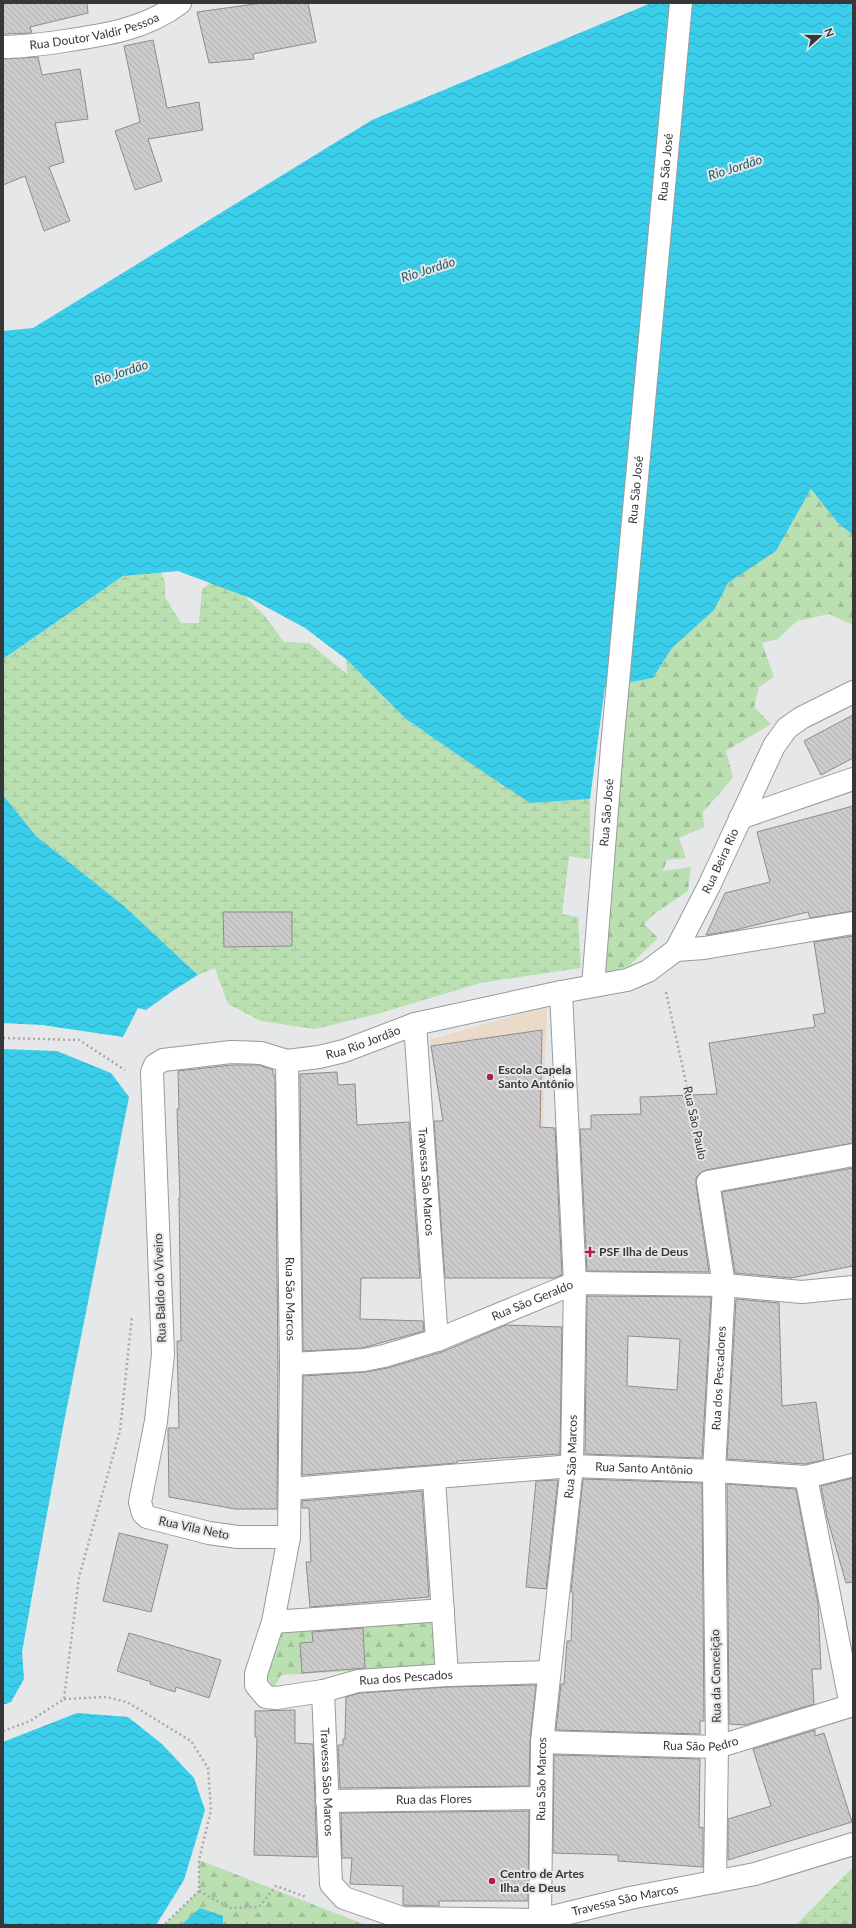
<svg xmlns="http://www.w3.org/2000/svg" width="856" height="1928" font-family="Lato,sans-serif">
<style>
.education{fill:#ebd9c9}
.forest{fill:url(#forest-firs)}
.wetland{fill:url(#wetland-marsh)}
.water{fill:url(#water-waves)}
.building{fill:url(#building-back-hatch);stroke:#8e8c8d;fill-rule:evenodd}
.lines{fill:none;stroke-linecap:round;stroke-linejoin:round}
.minor-casing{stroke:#989a9b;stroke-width:24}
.path{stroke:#a7a9aa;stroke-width:2.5;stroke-dasharray:2 3;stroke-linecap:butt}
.minor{stroke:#fff;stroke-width:22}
.poi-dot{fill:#ae1d50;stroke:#e5e7e8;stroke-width:1.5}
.labels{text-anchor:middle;stroke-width:4;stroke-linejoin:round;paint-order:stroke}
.street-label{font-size:12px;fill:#363738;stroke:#e5e7e8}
.poi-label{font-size:12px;font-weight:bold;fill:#363738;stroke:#e5e7e8;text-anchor:start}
.water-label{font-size:13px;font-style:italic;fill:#235d69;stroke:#e5e7e8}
</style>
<defs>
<pattern id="forest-firs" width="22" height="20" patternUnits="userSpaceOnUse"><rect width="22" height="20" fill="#badfb0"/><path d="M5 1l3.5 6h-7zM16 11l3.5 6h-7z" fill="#a0c098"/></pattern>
<pattern id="wetland-marsh" width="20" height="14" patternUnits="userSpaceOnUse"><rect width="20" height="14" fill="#badfb0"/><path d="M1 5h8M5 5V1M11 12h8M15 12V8" fill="none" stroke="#a0c098"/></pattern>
<pattern id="water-waves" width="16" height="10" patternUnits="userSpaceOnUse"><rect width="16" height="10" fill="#3bceeb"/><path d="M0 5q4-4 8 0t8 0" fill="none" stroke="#32a8bf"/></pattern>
<pattern id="building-back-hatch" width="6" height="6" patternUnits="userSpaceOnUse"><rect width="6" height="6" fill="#cccaca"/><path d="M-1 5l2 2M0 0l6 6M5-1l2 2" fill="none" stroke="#b0aeae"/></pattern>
</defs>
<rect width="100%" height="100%" fill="#e5e7e8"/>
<path class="education" d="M 547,1006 L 543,1127 L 441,1113 L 430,1040 Z"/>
<g class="forest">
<path d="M 811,489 L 838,523 L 853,535 L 853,625 L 829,614 L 797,621 L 778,639 L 762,643 L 774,677 L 759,687 L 754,707 L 771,724 L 726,751 L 733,778 L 703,812 L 704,827 L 679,838 L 686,858 L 667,860 L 663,871 L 691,867 L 688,891 L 654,914 L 644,924 L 658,938 L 630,965 L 600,977 L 625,683 L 653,678 L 672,648 L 714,610 L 728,583 L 776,551 Z"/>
<path d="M 431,1616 L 438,1672 L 368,1670 L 281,1675 L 274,1688 L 263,1672 L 275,1626 Z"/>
<path d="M 199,1860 L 366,1925 L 164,1925 L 199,1891 Z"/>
</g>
<g class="wetland">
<path d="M 156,560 L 165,582 L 165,597 L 181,623 L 199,623 L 202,589 L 222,574 L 264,615 L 284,642 L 309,643 L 347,674 L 346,659 L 406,719 L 458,755 L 530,803 L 590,799 L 590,859 L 569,856 L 562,914 L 578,917 L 581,968 L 480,983 L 377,1014 L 315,1029 L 261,1021 L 228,1004 L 215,968 L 198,975 L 123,905 L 36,836 L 3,795 L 3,659 L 145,561 Z"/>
<path d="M 853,1867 L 853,1925 L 796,1925 Z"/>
</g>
<g class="water">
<path d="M 651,3 L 853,3 L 853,535 L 838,523 L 811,489 L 776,551 L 728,583 L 714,610 L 672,648 L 653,678 L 605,687 L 590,799 L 530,803 L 458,755 L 406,719 L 346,659 L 305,628 L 250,598 L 178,571 L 123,576 L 3,659 L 3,331 L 33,328 L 372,120 Z"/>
<path d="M 3,795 L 36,836 L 123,905 L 198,975 L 174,990 L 146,1010 L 138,1008 L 123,1037 L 42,1025 L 3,1023 Z"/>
<path d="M 3,1049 L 57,1051 L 111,1073 L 129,1097 L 63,1427 L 39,1557 L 22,1652 L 24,1679 L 11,1702 L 3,1705 Z"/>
<path d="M 77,1713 L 128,1717 L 162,1744 L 194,1778 L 205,1810 L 184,1880 L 156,1925 L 3,1925 L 3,1742 Z"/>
<path d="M 200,1908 L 223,1916 L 223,1925 L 181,1925 Z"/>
</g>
<g class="building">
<path d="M 3,3 L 87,3 L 88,13 L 30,27 L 32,33 L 3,34 Z"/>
<path d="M 262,3 L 308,3 L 316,42 L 253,54 L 254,59 L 209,63 L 197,12 Z"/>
<path d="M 153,40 L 167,108 L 199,102 L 203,130 L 148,139 L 162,181 L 135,190 L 115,131 L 140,122 L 124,46 Z"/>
<path d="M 38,57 L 42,75 L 80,69 L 88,119 L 55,123 L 64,162 L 49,167 L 70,221 L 44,231 L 25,176 L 3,185 L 3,59 Z"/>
<path d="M 853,715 L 853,758 L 821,775 L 804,741 Z"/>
<path d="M 853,806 L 853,911 L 810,918 L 808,912 L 735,930 L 706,935 L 725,893 L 770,882 L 757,832 Z"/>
<path d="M 223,912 L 292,912 L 292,946 L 224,947 Z"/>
<path d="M 853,936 L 853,1143 L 706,1170 L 700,1173 L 696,1178 L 696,1184 L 709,1272 L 587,1271 L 580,1129 L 591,1129 L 591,1115 L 641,1114 L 640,1097 L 717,1094 L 709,1043 L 815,1027 L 813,1015 L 825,1013 L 814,942 Z"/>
<path d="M 542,1030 L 540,1127 L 555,1128 L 562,1275 L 554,1278 L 445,1278 L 434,1121 L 443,1121 L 431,1046 Z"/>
<path d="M 232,1065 L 259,1065 L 273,1070 L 273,1075 L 275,1075 L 278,1364 L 277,1509 L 235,1509 L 169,1497 L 168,1428 L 179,1428 L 177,1341 L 181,1341 L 179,1198 L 180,1198 L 177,1109 L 179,1109 L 178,1071 Z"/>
<path d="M 337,1072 L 338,1085 L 355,1084 L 357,1125 L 409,1122 L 420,1278 L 361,1278 L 360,1319 L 423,1321 L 424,1331 L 362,1348 L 303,1351 L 300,1074 Z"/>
<path d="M 853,1168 L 853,1266 L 791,1278 L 735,1273 L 722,1192 Z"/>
<path d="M 587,1296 L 711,1297 L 702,1458 L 585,1454 ZM 628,1336 L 680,1339 L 677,1390 L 627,1386 Z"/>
<path d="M 736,1299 L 779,1303 L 782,1406 L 816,1402 L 824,1460 L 805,1464 L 727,1459 Z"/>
<path d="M 506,1325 L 562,1327 L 560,1454 L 457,1461 L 457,1463 L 302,1475 L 303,1376 L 365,1372 L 388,1368 L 442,1352 Z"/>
<path d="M 853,1478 L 853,1582 L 846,1583 L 827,1517 L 821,1486 Z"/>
<path d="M 583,1479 L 702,1483 L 704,1721 L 700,1721 L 700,1734 L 556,1730 L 561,1684 L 564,1684 L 567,1641 L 571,1641 L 573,1592 L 571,1592 Z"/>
<path d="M 558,1480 L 546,1589 L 526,1587 L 536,1481 Z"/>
<path d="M 727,1484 L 796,1489 L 818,1604 L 821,1669 L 812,1669 L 814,1704 L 745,1725 L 729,1724 Z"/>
<path d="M 422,1491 L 429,1597 L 310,1607 L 306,1562 L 311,1562 L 309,1508 L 302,1508 L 302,1501 Z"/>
<path d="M 119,1533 L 168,1545 L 151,1612 L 103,1601 Z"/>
<path d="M 363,1628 L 365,1668 L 302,1673 L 300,1643 L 313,1642 L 312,1632 Z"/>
<path d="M 129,1633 L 221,1660 L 209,1698 L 176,1687 L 175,1692 L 150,1684 L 151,1682 L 117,1671 Z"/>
<path d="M 536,1685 L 530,1741 L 529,1786 L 340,1788 L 338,1745 L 343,1745 L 343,1739 L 345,1739 L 346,1697 L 360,1693 L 448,1687 Z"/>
<path d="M 295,1710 L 295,1743 L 313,1744 L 317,1857 L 254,1855 L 257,1737 L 255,1737 L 255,1711 Z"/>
<path d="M 815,1730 L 815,1736 L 824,1733 L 852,1822 L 728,1860 L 728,1819 L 771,1806 L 753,1749 Z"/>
<path d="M 554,1755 L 700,1759 L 699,1828 L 703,1827 L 703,1867 L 618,1861 L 618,1855 L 553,1853 Z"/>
<path d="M 529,1811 L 528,1901 L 439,1901 L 439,1906 L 403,1905 L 403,1886 L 350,1884 L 352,1858 L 342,1858 L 341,1813 Z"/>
</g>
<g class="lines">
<g class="minor-casing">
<g id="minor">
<path id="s1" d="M 3,47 C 24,47 44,44 64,41 C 105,35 146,29 180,3"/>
<path d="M 740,818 L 853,779"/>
<path d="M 676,950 L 704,948 L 853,923"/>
<path id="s2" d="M 593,986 L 612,747 L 681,3"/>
<path id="s3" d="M 415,1024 L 437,1340"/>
<path id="s4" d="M 287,1061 L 291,1364 L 289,1537 L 273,1622 L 256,1674 L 256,1685 L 266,1697 L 276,1698 L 323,1691 L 358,1681 L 447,1675 L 548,1672"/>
<path id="s5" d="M 291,1364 L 364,1360 L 384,1356 L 437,1340 L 575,1283 L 724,1285 L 802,1292 L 853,1287"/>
<path d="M 806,1477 L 851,1706"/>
<path d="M 434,1479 L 447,1675"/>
<path id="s6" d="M 290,1489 L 572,1466 L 714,1471 L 806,1477 L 853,1465"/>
<path id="s7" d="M 289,1537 L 238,1537 L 209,1533 L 147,1517 L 143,1513 L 140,1502 L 156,1421 L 163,1354 L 152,1072 L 155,1065 L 163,1060 L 231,1052 L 261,1053 L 287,1061 L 319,1057 L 344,1051 L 415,1024 L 561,992 L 627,980 L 648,971 L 676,950 L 709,886 L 774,746 L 787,728 L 801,718 L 853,692"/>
<path d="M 273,1622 L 443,1610"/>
<path id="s8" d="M 323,1691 L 331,1884 L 344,1898 L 402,1918 L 540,1920 L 630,1898 L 755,1874 L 853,1844"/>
<path id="s9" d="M 542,1742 L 717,1747 L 853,1705"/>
<path id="s10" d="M 327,1801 L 541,1798"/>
<path id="s11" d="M 715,1882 L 717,1747 L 714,1471 L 724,1285 L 708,1182 L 853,1155"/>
<path id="s12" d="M 540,1920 L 542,1742 L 572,1466 L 575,1283 L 561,992"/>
</g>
</g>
<g class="path">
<path d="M 666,992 L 702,1155"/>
<path d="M 3,1038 L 79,1040 L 125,1070"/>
<path d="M 64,1699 L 106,1697 L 127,1702 L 191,1741 L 208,1768 L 211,1810 L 199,1860 L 199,1891 L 164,1925"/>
<path d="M 3,1731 L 30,1721 L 64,1699 L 79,1577 L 120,1431 L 132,1316"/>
<path d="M 199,1891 L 230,1908 L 259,1907 L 276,1886 L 306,1897"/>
</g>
<use href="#minor" class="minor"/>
</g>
<g class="poi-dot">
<circle cx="490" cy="1077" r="4"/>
<path d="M588 1246h4v4h4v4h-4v4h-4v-4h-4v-4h4z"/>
<circle cx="492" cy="1881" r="4"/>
</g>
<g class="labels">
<g class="street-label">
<text dy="4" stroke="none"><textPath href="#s1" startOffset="93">Rua Doutor Valdir Pessoa</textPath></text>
<text dy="4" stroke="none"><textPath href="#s2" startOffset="822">Rua São José</textPath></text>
<text dy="4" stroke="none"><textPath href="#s2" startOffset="498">Rua São José</textPath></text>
<text dy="4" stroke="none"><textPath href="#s2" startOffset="174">Rua São José</textPath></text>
<text dy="4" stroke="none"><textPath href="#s7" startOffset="1244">Rua Beira Rio</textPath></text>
<text dy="4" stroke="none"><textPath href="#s7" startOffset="815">Rua Rio Jordão</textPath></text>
<text transform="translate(695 1123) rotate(78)" y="4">Rua São Paulo</text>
<text dy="4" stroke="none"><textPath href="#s3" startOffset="158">Travessa São Marcos</textPath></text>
<text transform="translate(160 1288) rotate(-92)" y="4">Rua Baldo do Viveiro</text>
<text dy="4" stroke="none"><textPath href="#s4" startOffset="238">Rua São Marcos</textPath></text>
<text dy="4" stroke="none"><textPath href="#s5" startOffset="252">Rua São Geraldo</textPath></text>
<text dy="4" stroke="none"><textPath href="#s11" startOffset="504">Rua dos Pescadores</textPath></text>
<text dy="4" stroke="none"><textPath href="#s12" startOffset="465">Rua São Marcos</textPath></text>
<text dy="4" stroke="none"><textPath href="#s6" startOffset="355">Rua Santo Antônio</textPath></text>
<text transform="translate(194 1528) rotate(12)" y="4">Rua Vila Neto</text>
<text transform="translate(716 1676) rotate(-91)" y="4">Rua da Conceição</text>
<text dy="4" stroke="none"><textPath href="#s4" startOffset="786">Rua dos Pescados</textPath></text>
<text dy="4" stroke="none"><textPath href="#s9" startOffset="159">Rua São Pedro</textPath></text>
<text dy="4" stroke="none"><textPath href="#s12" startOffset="141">Rua São Marcos</textPath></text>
<text dy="4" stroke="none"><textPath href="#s8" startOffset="91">Travessa São Marcos</textPath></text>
<text dy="4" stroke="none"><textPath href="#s10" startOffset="107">Rua das Flores</textPath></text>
<text dy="4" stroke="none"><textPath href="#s8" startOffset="499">Travessa São Marcos</textPath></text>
</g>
<g class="poi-label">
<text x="498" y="1074">Escola Capela<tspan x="498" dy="14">Santo Antônio</tspan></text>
<text x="599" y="1256">PSF Ilha de Deus</text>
<text x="500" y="1878">Centro de Artes<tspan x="500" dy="14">Ilha de Deus</tspan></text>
</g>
<g class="water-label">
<text transform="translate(735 167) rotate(-18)" y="5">Rio Jordão</text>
<text transform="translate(428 269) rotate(-18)" y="5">Rio Jordão</text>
<text transform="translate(121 372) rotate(-18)" y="5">Rio Jordão</text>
</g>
</g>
<rect width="856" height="1928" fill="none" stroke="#363738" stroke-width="8"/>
<g transform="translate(820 36) rotate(69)" stroke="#e5e7e8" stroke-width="3" paint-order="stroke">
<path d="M0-3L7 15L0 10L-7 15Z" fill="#363738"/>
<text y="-6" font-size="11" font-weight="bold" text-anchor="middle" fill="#363738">N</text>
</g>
</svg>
